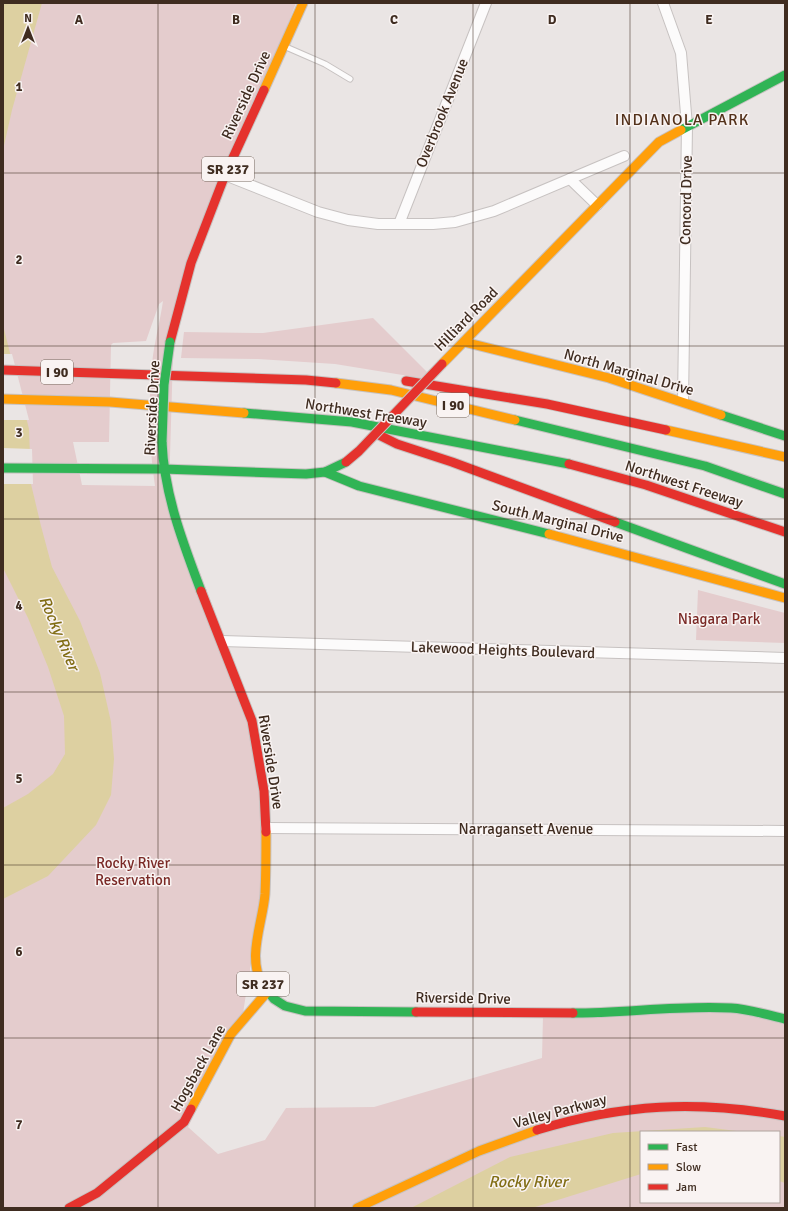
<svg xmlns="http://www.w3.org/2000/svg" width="788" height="1211" font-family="Signika,sans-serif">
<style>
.green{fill:#e4cccd;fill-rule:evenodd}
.water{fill:#ddd0a1}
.pier{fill:#eae5e4}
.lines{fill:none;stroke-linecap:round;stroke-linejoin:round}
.lane-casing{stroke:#c7c2c1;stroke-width:7}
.street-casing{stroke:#c7c2c1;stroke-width:12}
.fast-casing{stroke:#c7c2c0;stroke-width:11}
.slow-casing{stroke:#c7c2c0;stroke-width:11}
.jam-casing{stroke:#c7c2c0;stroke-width:11}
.lane{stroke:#fcfbfb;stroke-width:5}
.street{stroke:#fcfbfb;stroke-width:10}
.fast{stroke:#30b455;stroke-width:9}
.slow{stroke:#ff9f0a;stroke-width:9}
.jam{stroke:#e5322d;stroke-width:9}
.fast-bridge-casing{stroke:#c7c2c0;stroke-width:11;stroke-linecap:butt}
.jam-bridge-casing{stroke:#c7c2c0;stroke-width:11;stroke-linecap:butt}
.fast-bridge{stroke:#30b455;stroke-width:9}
.jam-bridge{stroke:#e5322d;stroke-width:9}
.grid{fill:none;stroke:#3f2c20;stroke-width:1;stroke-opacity:0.55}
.labels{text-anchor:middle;stroke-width:3;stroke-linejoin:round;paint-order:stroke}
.shield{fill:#f9f3f2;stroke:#77685f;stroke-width:1}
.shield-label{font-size:14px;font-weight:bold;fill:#3f2c20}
.street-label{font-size:15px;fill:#3f2c20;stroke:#f9f3f2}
.park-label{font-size:15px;fill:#7a2926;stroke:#f9f3f2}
.neighbourhood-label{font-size:16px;letter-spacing:1px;fill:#53311a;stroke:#f9f3f2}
.water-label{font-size:16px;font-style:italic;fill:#816d14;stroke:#f9f3f2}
.grid-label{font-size:13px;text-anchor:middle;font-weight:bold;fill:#3f2c20;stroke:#f9f3f2;stroke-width:3;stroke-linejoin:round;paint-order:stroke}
</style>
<rect width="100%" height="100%" fill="#eae5e4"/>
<g class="green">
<path d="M 3,3 L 296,3 L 174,320 L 169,491 L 256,721 L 263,878 L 250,969 L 253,987 L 246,994 L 242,1020 L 188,1127 L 218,1154 L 265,1140 L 286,1108 L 374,1107 L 542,1058 L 543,1016 L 723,1011 L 785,1022 L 785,1208 L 3,1208 ZM 163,301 C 160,322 154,343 152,364 C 148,405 149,446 155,486 L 82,485 L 73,442 L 109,442 L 111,345 L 113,343 L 146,341 L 159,304 ZM 641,1132 L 779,1132 L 779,1202 L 641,1202 Z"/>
<path d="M 373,318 L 427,372 L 421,378 L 335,364 L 258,359 L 181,358 L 184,332 L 263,333 Z"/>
<path d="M 698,590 L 785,613 L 785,643 L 696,640 Z"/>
</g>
<g class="water">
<path d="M 3,3 L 42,3 L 12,110 L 3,150 Z"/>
<path d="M 3,325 L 29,429 L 31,484 L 41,526 L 52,567 L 80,621 L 100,673 L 111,722 L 114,759 L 111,795 L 96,825 L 48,876 L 3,899 L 3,808 L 28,794 L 53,774 L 65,754 L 64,716 L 48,667 L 28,618 L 3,568 Z"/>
<path d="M 705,1127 L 744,1132 L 641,1132 L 641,1174 L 532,1208 L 411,1208 L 510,1157 L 613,1133 Z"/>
<path d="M 779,1136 L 785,1137 L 785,1183 L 779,1181 Z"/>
</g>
<g class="pier">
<path d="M 3,354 L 12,354 L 29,420 L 3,420 Z"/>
<path d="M 3,448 L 32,449 L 33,484 L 3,484 Z"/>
</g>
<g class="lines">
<g class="lane-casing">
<path id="lane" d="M 286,47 L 325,64 L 350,79"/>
</g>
<g class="street-casing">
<g id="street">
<path d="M 663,3 L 681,53 L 687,126 L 683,401"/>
<path d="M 225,175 L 318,212 L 348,220 L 378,224 L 433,224 L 455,222 L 494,211 L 624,156"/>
<path d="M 570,179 L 597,205"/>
<path d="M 399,224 L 486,3"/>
<path d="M 222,641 L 785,658"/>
<path d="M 266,828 L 785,831"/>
</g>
</g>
<g class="fast-casing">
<g id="fast">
<path d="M 681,130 L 785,75"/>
<path d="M 244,413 L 352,422 L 569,464"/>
<path d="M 721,415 L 785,436"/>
<path d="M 515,420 L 705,466 L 785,494"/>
<path d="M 162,442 C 164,494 183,543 201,591"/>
<path d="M 3,468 L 163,469 L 306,474 L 325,472 L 346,462"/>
<path d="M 325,472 L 359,486 L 549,534"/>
<path d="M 615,522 L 785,584"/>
<path d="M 263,985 L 274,999 L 285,1006 L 305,1011 L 416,1012"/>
<path d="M 573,1013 C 626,1013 679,1005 731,1008 C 749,1009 768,1015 785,1019"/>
</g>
</g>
<g class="slow-casing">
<g id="slow">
<path d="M 264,90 L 303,3"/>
<path d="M 464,342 L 609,378 L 721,415"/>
<path d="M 442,364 L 659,142 L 681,130"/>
<path d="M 336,383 L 391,390 L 515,420"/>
<path d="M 3,399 L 110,402 L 244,413"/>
<path d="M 666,430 L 785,457"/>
<path d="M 549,534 L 785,598"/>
<path d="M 263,985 C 246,959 263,922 265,894 C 266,873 266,852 266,832"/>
<path d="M 191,1109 L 231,1034 L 268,991"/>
<path d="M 357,1208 L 479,1151 L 537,1130"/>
</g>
</g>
<g class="jam-casing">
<g id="jam">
<path d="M 170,342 L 191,263 L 225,175 L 264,90"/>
<path d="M 3,370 L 306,380 L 336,383"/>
<path d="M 406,381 L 547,404 L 666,430"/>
<path d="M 379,435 L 397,444 L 452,462 L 615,522"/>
<path d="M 569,464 L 646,485 L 785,532"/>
<path d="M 201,591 L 252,721 L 264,791 L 266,832"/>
<path d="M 416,1012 L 573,1013"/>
<path d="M 537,1130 C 623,1104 696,1100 785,1116"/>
<path d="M 69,1208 L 97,1193 L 184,1122 L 191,1109"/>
</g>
</g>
<use href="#lane" class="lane"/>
<use href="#street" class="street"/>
<use href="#fast" class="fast"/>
<use href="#slow" class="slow"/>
<use href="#jam" class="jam"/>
<g class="fast-bridge-casing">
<path id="fast-bridge" d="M 162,442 L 164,385 L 170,342"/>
</g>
<g class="jam-bridge-casing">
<path id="jam-bridge" d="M 346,462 L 359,451 L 442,364"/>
</g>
<use href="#fast-bridge" class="fast-bridge"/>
<use href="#jam-bridge" class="jam-bridge"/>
</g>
<path class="grid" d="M 158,3 L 158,1208M 315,3 L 315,1208M 473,3 L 473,1208M 630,3 L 630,1208M 3,173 L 785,173M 3,346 L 785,346M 3,519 L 785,519M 3,692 L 785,692M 3,865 L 785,865M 3,1038 L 785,1038"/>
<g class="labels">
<g class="shield">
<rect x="202" y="157" width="52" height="24" rx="3"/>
<rect x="41" y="360" width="32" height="24" rx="3"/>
<rect x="437" y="393" width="32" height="24" rx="3"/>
<rect x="237" y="972" width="52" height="24" rx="3"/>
</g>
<g class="shield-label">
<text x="228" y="174">SR 237</text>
<text x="57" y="377">I 90</text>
<text x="453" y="410">I 90</text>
<text x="263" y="989">SR 237</text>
</g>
<g class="street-label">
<text transform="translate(246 95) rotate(-65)" y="5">Riverside Drive</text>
<text transform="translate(442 113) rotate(-68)" y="5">Overbrook Avenue</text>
<text transform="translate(686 200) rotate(-89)" y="5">Concord Drive</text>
<text transform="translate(466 319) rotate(-45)" y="5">Hilliard Road</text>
<text transform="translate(629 372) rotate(16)" y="5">North Marginal Drive</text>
<text transform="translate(152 408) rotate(-87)" y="5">Riverside Drive</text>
<text transform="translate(366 413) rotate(9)" y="5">Northwest Freeway</text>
<text transform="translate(684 484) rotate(18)" y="5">Northwest Freeway</text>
<text transform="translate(558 521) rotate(14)" y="5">South Marginal Drive</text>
<text transform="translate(503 650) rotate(2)" y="5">Lakewood Heights Boulevard</text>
<text transform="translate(271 762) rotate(81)" y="5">Riverside Drive</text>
<text x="526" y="834">Narragansett Avenue</text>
<text transform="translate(463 998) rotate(1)" y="5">Riverside Drive</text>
<text transform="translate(198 1068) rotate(-61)" y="5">Hogsback Lane</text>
<text transform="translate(560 1111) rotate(-15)" y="5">Valley Parkway</text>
</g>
<g class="park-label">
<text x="719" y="624">Niagara Park</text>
<text x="133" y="868">Rocky River<tspan x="133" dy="17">Reservation</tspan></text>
</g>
<g class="neighbourhood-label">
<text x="682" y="125">INDIANOLA PARK</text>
</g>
<g class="water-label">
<text transform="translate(60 633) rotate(67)" y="6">Rocky River</text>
<text x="528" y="1187">Rocky River</text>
</g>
</g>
<g class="grid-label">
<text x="79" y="24">A</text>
<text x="236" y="24">B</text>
<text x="394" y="24">C</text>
<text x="552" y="24">D</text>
<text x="709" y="24">E</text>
<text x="19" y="91">1</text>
<text x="19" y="264">2</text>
<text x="19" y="437">3</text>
<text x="19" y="610">4</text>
<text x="19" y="783">5</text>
<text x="19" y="956">6</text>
<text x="19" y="1129">7</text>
</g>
<rect width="788" height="1211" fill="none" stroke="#3f2c20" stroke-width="8"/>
<rect x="640" y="1131" width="140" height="72" fill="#f9f3f2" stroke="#afa39e"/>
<rect x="648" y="1144" width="20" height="6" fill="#30b455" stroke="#afa39e"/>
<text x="676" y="1151" font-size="12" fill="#3f2c20">Fast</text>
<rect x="648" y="1164" width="20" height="6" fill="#ff9f0a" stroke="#afa39e"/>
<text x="676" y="1171" font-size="12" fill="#3f2c20">Slow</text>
<rect x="648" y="1184" width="20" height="6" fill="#e5322d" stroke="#afa39e"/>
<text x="676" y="1191" font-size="12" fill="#3f2c20">Jam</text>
<g transform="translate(28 28)" stroke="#f9f3f2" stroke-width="3" paint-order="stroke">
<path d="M0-3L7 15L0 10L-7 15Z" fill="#3f2c20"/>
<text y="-6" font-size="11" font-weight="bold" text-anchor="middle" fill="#3f2c20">N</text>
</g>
</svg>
